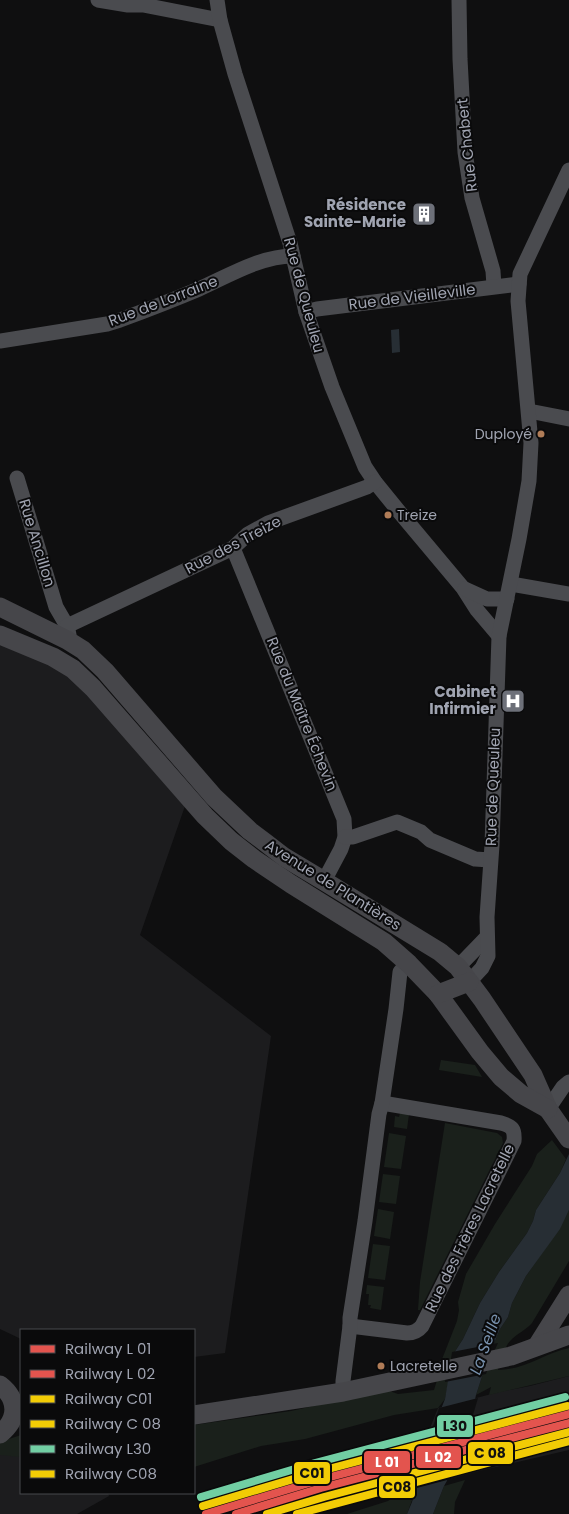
<svg xmlns="http://www.w3.org/2000/svg" width="569" height="1514" font-family="Poppins,sans-serif">
<style>
.built{fill:#1c1c1e}
.green{fill:#1a201b}
.water{fill:#272e34}
.pier{fill:#0f0f10}
.lines{fill:none;stroke-linecap:round;stroke-linejoin:round}
.minor{stroke:#4a4b4f;stroke-width:15}
.major{stroke:#46464a;stroke-width:19}
.rail-casing{stroke:#454649;stroke-width:5.5}
.rail{stroke:#0a0a0b;stroke-width:4;stroke-dasharray:11;stroke-linecap:butt}
.rail-1-casing{stroke:#0a0a0b;stroke-width:11}
.rail-2-casing{stroke:#0a0a0b;stroke-width:11}
.rail-3-casing{stroke:#0a0a0b;stroke-width:11}
.rail-4-casing{stroke:#0a0a0b;stroke-width:11}
.rail-5-casing{stroke:#0a0a0b;stroke-width:11}
.rail-6-casing{stroke:#0a0a0b;stroke-width:11}
.rail-1{stroke:#e3544e;stroke-width:8}
.rail-2{stroke:#e3544e;stroke-width:8}
.rail-3{stroke:#f2cc05;stroke-width:8}
.rail-4{stroke:#f2cc05;stroke-width:8}
.rail-5{stroke:#71cea3;stroke-width:8}
.rail-6{stroke:#f2cc05;stroke-width:8}
.bus-dot{fill:#b07c57;stroke:#0a0a0b;stroke-width:2}
.labels{text-anchor:middle;stroke-width:4;stroke-linejoin:round;paint-order:stroke}
.bus-label{font-size:14px;fill:#a0a4b1;stroke:#0a0a0b;text-anchor:start}
.street-label{font-size:15px;fill:#a0a4b1;stroke:#0a0a0b}
.poi-label{font-size:15px;font-weight:bold;fill:#a0a4b1;stroke:#0a0a0b;text-anchor:end}
.water-label{font-size:16px;font-style:italic;fill:#7790ac;stroke:#0a0a0b}
.line-badge{stroke:#0a0a0b;stroke-width:2}
.badge-label{font-size:14px;text-anchor:middle;font-weight:bold;fill:#fff}
.pale-badge-label{font-size:14px;text-anchor:middle;font-weight:bold;fill:#111}
</style>
<rect width="100%" height="100%" fill="#0f0f10"/>
<g class="built">
<path d="M 0,642 L 60,668 L 88,692 L 185,806 L 140,935 L 271,1036 L 225,1353 L 194,1357 L 194,1330 L 21,1330 L 21,1339 L 0,1329 Z"/>
<path d="M 569,1376 L 569,1450 L 483,1470 L 405,1491 L 438,1408 L 499,1392 L 530,1386 Z"/>
<path d="M 0,1450 L 21,1452 L 21,1493 L 108,1493 L 109,1496 L 77,1514 L 0,1514 Z"/>
</g>
<g class="green">
<path d="M 441,1060 L 475,1065 L 482,1077 L 439,1070 Z"/>
<path d="M 400,1113 L 409,1114 L 407,1129 L 394,1127 L 395,1116 L 399,1117 Z"/>
<path d="M 445,1123 L 497,1133 L 502,1137 L 503,1143 L 420,1310 L 418,1310 L 420,1282 Z"/>
<path d="M 389,1133 L 406,1136 L 401,1169 L 384,1167 Z"/>
<path d="M 552,1140 L 566,1159 L 560,1173 L 536,1210 L 533,1221 L 527,1233 L 499,1272 L 480,1303 L 463,1339 L 454,1353 L 445,1399 L 438,1408 L 394,1415 L 305,1439 L 261,1446 L 194,1467 L 194,1425 L 291,1411 L 340,1400 L 355,1399 L 368,1390 L 384,1389 L 398,1394 L 434,1390 L 438,1377 L 437,1372 L 457,1321 L 459,1310 L 458,1302 L 466,1274 L 495,1224 L 532,1166 L 537,1154 Z"/>
<path d="M 383,1174 L 400,1176 L 396,1204 L 379,1202 Z"/>
<path d="M 378,1209 L 394,1212 L 390,1239 L 374,1236 Z"/>
<path d="M 569,1210 L 569,1261 L 532,1323 C 526,1330 518,1333 512,1339 C 504,1346 501,1360 498,1370 C 528,1369 542,1354 569,1348 L 569,1376 L 489,1395 L 491,1387 L 476,1395 L 489,1355 L 500,1329 L 508,1317 L 512,1303 L 526,1276 L 559,1229 Z"/>
<path d="M 373,1244 L 390,1246 L 385,1280 L 368,1278 Z"/>
<path d="M 367,1285 L 384,1287 L 381,1310 L 370,1308 L 371,1305 L 368,1305 L 369,1294 L 366,1294 Z"/>
<path d="M 21,1435 L 21,1457 L 0,1455 L 0,1442 Z"/>
<path d="M 465,1480 L 455,1502 L 454,1514 L 433,1514 L 444,1486 Z"/>
<path d="M 401,1492 L 415,1492 L 407,1514 L 347,1514 L 388,1501 Z"/>
</g>
<g class="water">
<path d="M 399,329 L 400,352 L 392,353 L 391,330 Z"/>
<path d="M 569,1154 L 569,1210 L 560,1229 L 526,1276 L 512,1303 L 508,1317 L 500,1329 L 489,1355 L 476,1395 L 474,1404 L 461,1435 L 452,1472 L 444,1486 L 433,1514 L 407,1514 L 412,1502 L 437,1419 L 445,1399 L 450,1368 L 454,1353 L 463,1339 L 480,1303 L 499,1272 L 527,1233 L 533,1221 L 536,1210 L 560,1173 Z"/>
</g>
<g class="pier">
<path d="M 498,1343 L 492,1356 L 486,1374 L 445,1382 L 447,1367 L 451,1359 L 452,1352 Z"/>
<path d="M 478,1398 L 470,1425 L 464,1436 L 459,1450 L 458,1459 L 456,1462 L 454,1473 L 451,1479 L 413,1489 L 439,1408 Z"/>
</g>
<g class="lines">
<g class="minor">
<path d="M 98,0 L 128,5 L 143,5 L 220,20"/>
<path d="M 217,0 L 220,20 L 235,74 L 290,243 L 306,312 L 332,387 L 365,467 L 375,482 L 401,514 L 463,588 L 477,610 L 499,636"/>
<path d="M 459,0 L 460,59 L 465,152 L 472,198 L 493,271 L 494,286"/>
<path d="M 306,312 L 317,309 L 519,284"/>
<path d="M 0,341 L 107,324 L 120,320 C 147,310 173,300 199,289 C 228,276 261,256 293,256"/>
<path d="M 529,411 L 569,419"/>
<path d="M 17,478 L 56,607 L 67,626 L 69,635"/>
<path d="M 233,548 L 344,819 L 345,837 L 341,849 L 324,881"/>
<path d="M 511,584 L 569,594"/>
<path d="M 465,589 L 487,599 L 507,599"/>
<path d="M 67,626 L 233,548 L 248,534 L 268,523 L 367,487 L 375,482"/>
<path d="M 345,837 L 353,837 L 397,822 L 421,832 L 430,840 L 475,859 L 490,860"/>
<path d="M 458,967 L 487,937"/>
<path d="M 469,982 L 482,968 L 488,956 L 487,917 L 492,845 L 499,636 L 519,539 L 529,481 L 531,443 L 518,301 L 520,274 L 569,170"/>
<path d="M 548,1109 L 563,1087 L 569,1082"/>
<path d="M 350,1326 L 407,1333 C 414,1333 418,1331 422,1326 L 514,1141 C 515,1129 512,1126 501,1123 L 382,1103"/>
<path d="M 343,1392 L 343,1381 L 350,1326 L 350,1318 L 365,1221 L 379,1114 L 382,1103 L 396,1009 L 400,972 L 408,963"/>
</g>
<g class="major">
<path d="M 0,607 L 67,640 L 83,650 L 105,671 L 214,797 L 250,831 L 266,843 L 284,857 L 324,881 L 440,952 L 458,967 L 482,999 L 533,1075 L 548,1109 L 569,1139"/>
<path d="M 0,635 L 53,657 L 73,669 L 93,688 L 205,816 L 231,841 L 254,859 L 291,884 L 384,942 L 409,964 L 438,994 L 480,1052 L 501,1077 L 521,1094 L 548,1109"/>
<path d="M 438,994 L 469,982"/>
<path d="M 537,1346 L 569,1295"/>
<path d="M 0,1385 C 18,1399 19,1419 0,1434"/>
<path d="M 194,1415 L 343,1392 L 511,1356 L 569,1335"/>
</g>
<g class="rail-casing">
<g id="rail">
<path d="M 545,1410 L 569,1403"/>
<path d="M 494,1423 L 518,1417"/>
<path d="M 445,1447 L 476,1438 L 553,1411"/>
<path d="M 434,1459 L 514,1433 L 569,1413"/>
</g>
</g>
<use href="#rail" class="rail"/>
<g class="rail-1-casing">
<path id="rail-1" d="M 206,1514 L 319,1480 L 569,1414"/>
</g>
<g class="rail-2-casing">
<path id="rail-2" d="M 236,1514 L 321,1488 L 569,1423"/>
</g>
<g class="rail-3-casing">
<path id="rail-3" d="M 203,1506 L 317,1472 L 567,1406"/>
</g>
<g class="rail-4-casing">
<path id="rail-4" d="M 267,1514 L 324,1497 L 569,1432"/>
</g>
<g class="rail-5-casing">
<path id="rail-5" d="M 201,1497 L 315,1463 L 565,1397"/>
</g>
<g class="rail-6-casing">
<path id="rail-6" d="M 297,1514 L 569,1441"/>
</g>
<use href="#rail-1" class="rail-1"/>
<use href="#rail-2" class="rail-2"/>
<use href="#rail-3" class="rail-3"/>
<use href="#rail-4" class="rail-4"/>
<use href="#rail-5" class="rail-5"/>
<use href="#rail-6" class="rail-6"/>
</g>
<defs>
<g id="building-square" transform="scale(1.25)"><rect x="-9" y="-9" width="18" height="18" rx="4" fill="#6d7079" stroke="#0a0a0b"/><path d="M-4-6H4V6H1V3H-1V6H-4ZM-2.5-4.3h1.7v1.8h-1.7ZM.8-4.3h1.7v1.8H.8ZM-2.5-1h1.7V.8h-1.7ZM.8-1h1.7V.8H.8Z" fill="#fff"/></g>
<g id="hospital-square" transform="scale(1.25)"><rect x="-9" y="-9" width="18" height="18" rx="4" fill="#6d7079" stroke="#0a0a0b"/><path d="M-5-5h3v3.5h4V-5h3V5h-3V1.5h-4V5h-3Z" fill="#fff"/></g>
</defs>
<g fill-rule="evenodd">
<use href="#building-square" x="424" y="214"/>
<use href="#hospital-square" x="513" y="701"/>
</g>
<g class="bus-dot">
<circle cx="541" cy="434" r="4.5"/>
<circle cx="388" cy="515" r="4.5"/>
<circle cx="381" cy="1366" r="4.5"/>
</g>
<g class="labels">
<g class="bus-label">
<text x="532" y="439" text-anchor="end">Duployé</text>
<text x="397" y="520">Treize</text>
<text x="390" y="1371">Lacretelle</text>
</g>
<g class="street-label">
<text transform="translate(467 145) rotate(-96)" y="5">Rue Chabert</text>
<text transform="translate(304 295) rotate(75)" y="5">Rue de Queuleu</text>
<text transform="translate(412 297) rotate(-7)" y="5">Rue de Vieilleville</text>
<text transform="translate(163 301) rotate(-21)" y="5">Rue de Lorraine</text>
<text transform="translate(37 543) rotate(73)" y="5">Rue Ancillon</text>
<text transform="translate(233 545) rotate(-28)" y="5">Rue des Treize</text>
<text transform="translate(302 714) rotate(68)" y="5">Rue du Maître Échevin</text>
<text transform="translate(493 787) rotate(-88)" y="5">Rue de Queuleu</text>
<text transform="translate(333 885) rotate(32)" y="5">Avenue de Plantières</text>
<text transform="translate(470 1228) rotate(-64)" y="5">Rue des Frères Lacretelle</text>
</g>
<g class="poi-label">
<text x="406" y="210">Résidence<tspan x="406" dy="17">Sainte-Marie</tspan></text>
<text x="496" y="697">Cabinet<tspan x="496" dy="17">Infirmier</tspan></text>
</g>
<g class="water-label">
<text transform="translate(485 1344) rotate(-70)" y="6">La Seille</text>
</g>
</g>
<g class="line-badge">
<rect x="436" y="1414" width="38" height="24" rx="5" fill="#71cea3"/>
<rect x="467" y="1441" width="47" height="24" rx="5" fill="#f2cc05"/>
<rect x="415" y="1445" width="47" height="24" rx="5" fill="#e3544e"/>
<rect x="363" y="1450" width="48" height="24" rx="5" fill="#e3544e"/>
<rect x="293" y="1461" width="38" height="24" rx="5" fill="#f2cc05"/>
<rect x="378" y="1475" width="38" height="24" rx="5" fill="#f2cc05"/>
</g>
<g class="badge-label">
<text x="438" y="1462">L 02</text>
<text x="387" y="1467">L 01</text>
</g>
<g class="pale-badge-label">
<text x="455" y="1431">L30</text>
<text x="490" y="1458">C 08</text>
<text x="312" y="1478">C01</text>
<text x="397" y="1492">C08</text>
</g>
<rect x="20" y="1329" width="175" height="165" fill="#0a0a0b" stroke="#46484d"/>
<rect x="30" y="1345" width="25" height="8" fill="#e3544e" stroke="#46484d"/>
<text x="65" y="1354" font-size="15" fill="#a0a4b1">Railway L 01</text>
<rect x="30" y="1370" width="25" height="8" fill="#e3544e" stroke="#46484d"/>
<text x="65" y="1379" font-size="15" fill="#a0a4b1">Railway L 02</text>
<rect x="30" y="1395" width="25" height="8" fill="#f2cc05" stroke="#46484d"/>
<text x="65" y="1404" font-size="15" fill="#a0a4b1">Railway C01</text>
<rect x="30" y="1420" width="25" height="8" fill="#f2cc05" stroke="#46484d"/>
<text x="65" y="1429" font-size="15" fill="#a0a4b1">Railway C 08</text>
<rect x="30" y="1445" width="25" height="8" fill="#71cea3" stroke="#46484d"/>
<text x="65" y="1454" font-size="15" fill="#a0a4b1">Railway L30</text>
<rect x="30" y="1470" width="25" height="8" fill="#f2cc05" stroke="#46484d"/>
<text x="65" y="1479" font-size="15" fill="#a0a4b1">Railway C08</text>
</svg>
